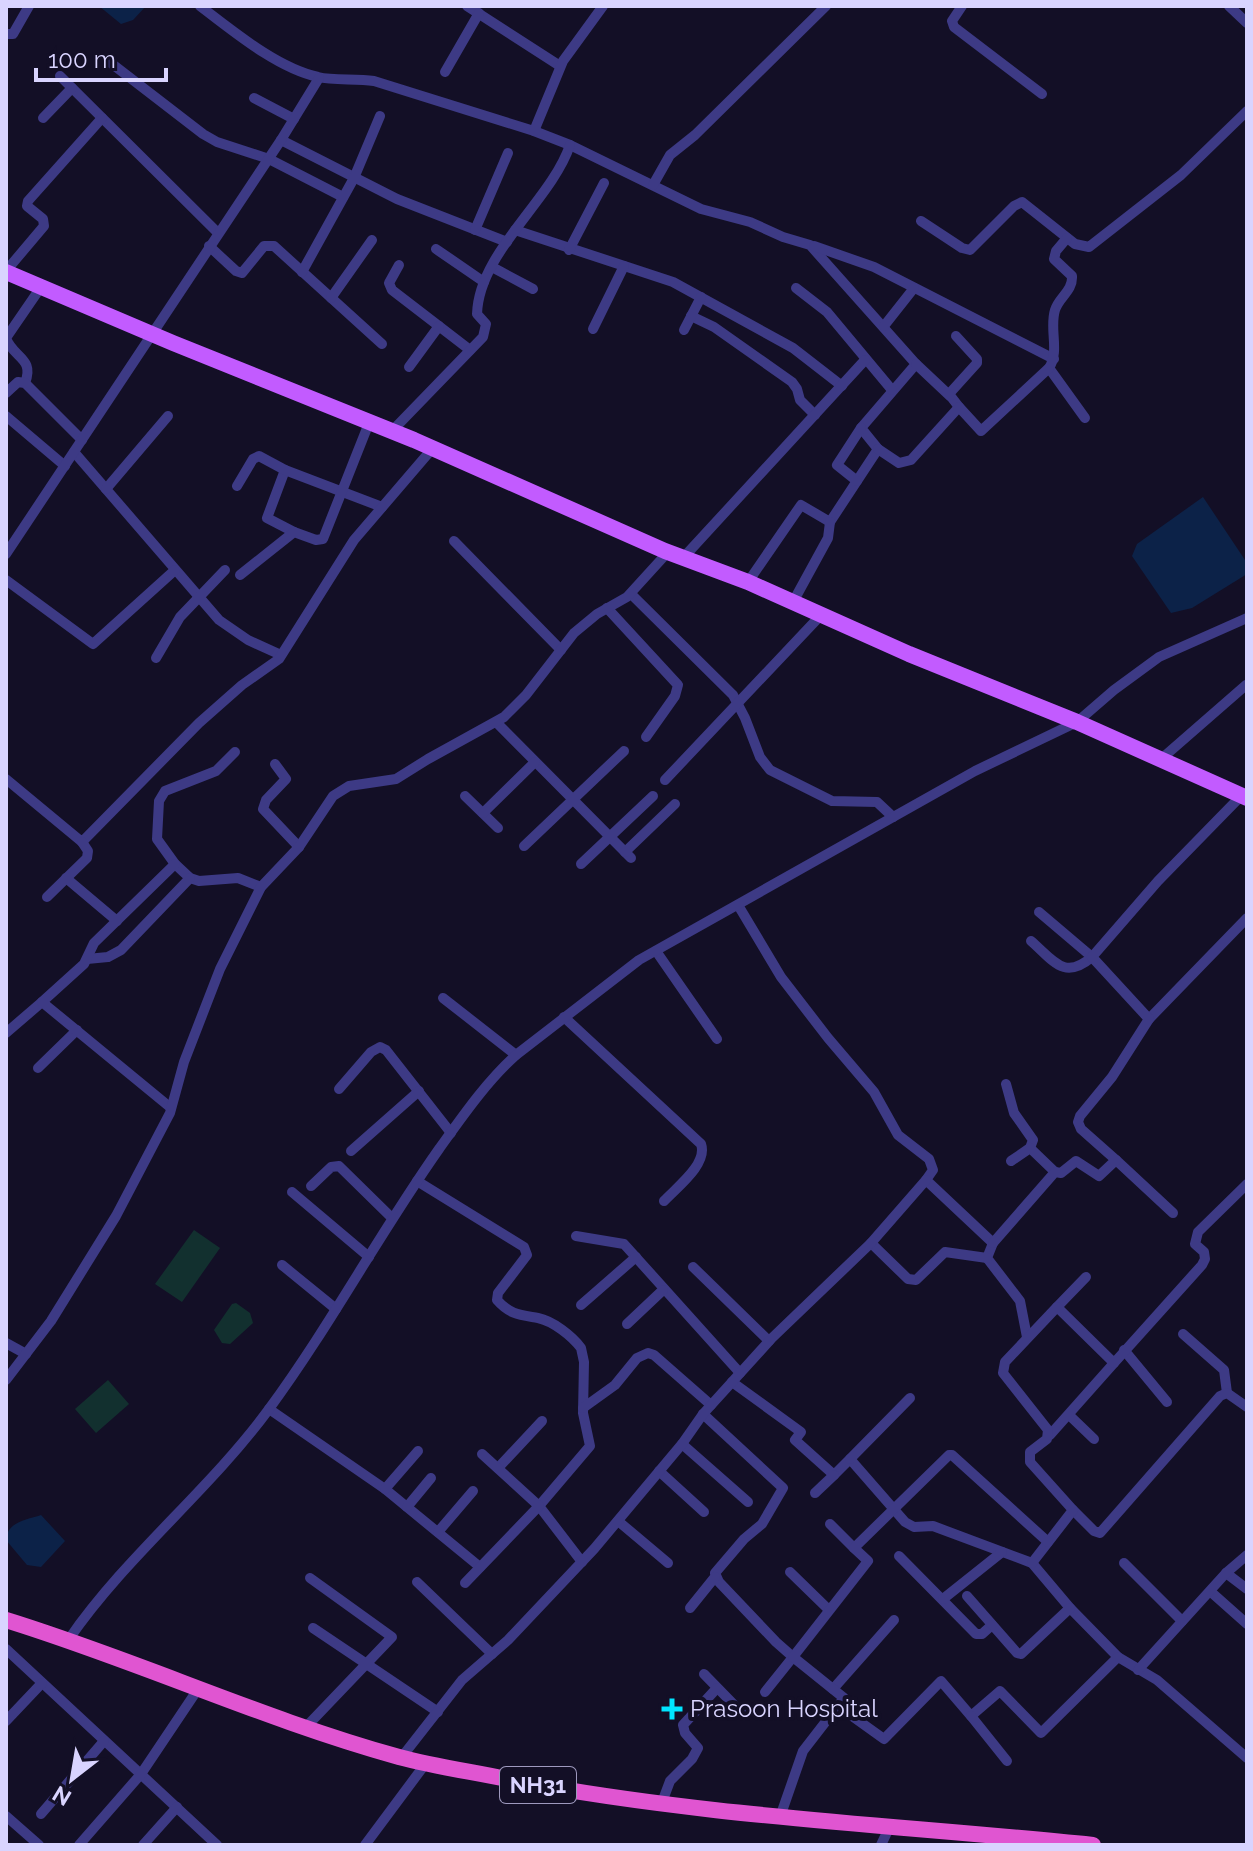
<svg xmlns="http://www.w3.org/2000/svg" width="1253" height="1851" font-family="Raleway,sans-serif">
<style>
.green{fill:#12302f}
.water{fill:#0c2248}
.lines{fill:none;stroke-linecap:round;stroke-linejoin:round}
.minor{stroke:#3d3a85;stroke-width:10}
.primary{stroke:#c25bff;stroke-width:16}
.trunk{stroke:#e055d1;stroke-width:16}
.poi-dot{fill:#00e5ff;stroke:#130f26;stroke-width:3}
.labels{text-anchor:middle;stroke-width:8;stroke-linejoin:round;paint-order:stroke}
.shield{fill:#130f26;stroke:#9e99be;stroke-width:2}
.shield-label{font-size:22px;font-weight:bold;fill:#d9d4ff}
.poi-label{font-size:24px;fill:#d9d4ff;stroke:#130f26;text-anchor:start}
</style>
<rect width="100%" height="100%" fill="#130f26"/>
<g class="green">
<path d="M 194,1230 L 220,1248 L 182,1302 L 155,1284 Z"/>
<path d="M 236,1303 L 250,1313 L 253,1323 L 230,1344 L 222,1343 L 214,1330 L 232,1304 Z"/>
<path d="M 108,1380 L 129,1404 L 96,1433 L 75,1409 Z"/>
</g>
<g class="water">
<path d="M 99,6 L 146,6 L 133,20 L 121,24 Z"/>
<path d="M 1203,497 L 1247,563 L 1247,574 L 1192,608 L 1171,613 L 1132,556 L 1137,544 Z"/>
<path d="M 41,1515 L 65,1541 L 41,1567 L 27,1565 L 6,1540 C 7,1522 26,1520 41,1515 Z"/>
</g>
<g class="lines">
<g class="minor">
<path d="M 200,6 C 233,31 277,68 318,77 C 334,81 356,78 374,81 L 534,131 L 570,145 L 701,209 L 750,222 L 783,237 L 810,245 L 916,364 L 861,428 L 878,449 L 830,522 L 801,505 L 748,582"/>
<path d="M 467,6 L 560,66"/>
<path d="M 962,6 L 952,21 L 954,27 L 1042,94"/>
<path d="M 1229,6 L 1247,23"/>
<path d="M 6,34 L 13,34 L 29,6"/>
<path d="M 107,60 L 203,134 L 217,142 L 269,159 L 343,197"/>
<path d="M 445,72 L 479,13"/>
<path d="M 60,76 L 218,233"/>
<path d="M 254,98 L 294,119"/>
<path d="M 43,118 L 72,88"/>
<path d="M 534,131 L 563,61 L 603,6"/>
<path d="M 281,140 L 397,199 L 507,242"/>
<path d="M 653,185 L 670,155 L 695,135 L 826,6"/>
<path d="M 921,221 L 962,248 L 970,250 L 1014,206 L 1022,202 L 1075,244 L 1089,247 L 1181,175 L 1247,111"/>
<path d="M 475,230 L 508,153"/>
<path d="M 515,230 L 673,282 L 793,348 L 842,386"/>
<path d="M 209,246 L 236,271 L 242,273 L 264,246 L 274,246 L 382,344"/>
<path d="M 814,246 L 874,267 L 1054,359"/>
<path d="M 436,249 L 484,282"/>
<path d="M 569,250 L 604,183"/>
<path d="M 399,265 L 389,283 L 392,290 L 470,350"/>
<path d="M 492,267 L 533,289"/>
<path d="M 6,271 L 44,226 L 43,219 L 27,206 L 28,201 L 102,118"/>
<path d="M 302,272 L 354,178 L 380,116"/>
<path d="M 796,288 L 827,312 L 892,390"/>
<path d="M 331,298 L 372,240"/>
<path d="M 691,316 L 714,327 L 792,382 L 797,389 L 800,400 L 815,415"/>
<path d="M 884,326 L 914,288"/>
<path d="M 593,329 L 624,266"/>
<path d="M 684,330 L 701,297"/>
<path d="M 956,336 L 977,359 L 977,363 L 949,394 L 959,407"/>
<path d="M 916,364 L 950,396"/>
<path d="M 409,367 L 439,326"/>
<path d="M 1049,368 L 1085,418"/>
<path d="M 25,383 C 35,358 13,358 6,338 L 41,287"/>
<path d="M 6,393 L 18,382 L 25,383 L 82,440"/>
<path d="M 6,416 L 65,466"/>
<path d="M 391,432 L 483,337 L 486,324 L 477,314 C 479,252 551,201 570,145"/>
<path d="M 878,449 L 899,463 L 911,460 L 959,407 L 981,431 L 1049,368 C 1060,351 1049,329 1055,310 C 1059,297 1073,291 1072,276 L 1054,259 L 1056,251 L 1067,238"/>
<path d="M 74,452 L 219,620 L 248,640 L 281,655"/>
<path d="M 285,470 L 267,518 L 294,532"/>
<path d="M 857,481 L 837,465 L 861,428"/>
<path d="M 237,486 L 253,459 L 259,456 L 285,470 L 382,507"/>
<path d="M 106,489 L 168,416"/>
<path d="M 454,541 L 561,650"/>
<path d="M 6,554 L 281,140 L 319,78"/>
<path d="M 683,558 L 865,360"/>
<path d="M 240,575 L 294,532 L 316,540 L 323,539 L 369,423"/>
<path d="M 6,580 L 93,644 L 175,570"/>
<path d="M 631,594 L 733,695 L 745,718 L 760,757 L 770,770 L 832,801 L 877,802 L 893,817"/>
<path d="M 793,602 L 828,538 L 830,522"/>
<path d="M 607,608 L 678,685 L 675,696 L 646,737"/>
<path d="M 156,658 L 180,617 L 225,570"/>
<path d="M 496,722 L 631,858"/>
<path d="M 235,752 L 216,771 L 165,791 L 159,801 L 157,839 L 175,864 L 190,878 L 199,881 L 238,878 L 261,887"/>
<path d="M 1160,760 L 1246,685"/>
<path d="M 275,764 L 286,779 L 266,800 L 263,809 L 299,847"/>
<path d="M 6,779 L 82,842 L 199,723 L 242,685 L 279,659 L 354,540 L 432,449"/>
<path d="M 665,780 L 821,615"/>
<path d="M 465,796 L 498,828"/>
<path d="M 483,813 L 535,762"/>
<path d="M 524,846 L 624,751"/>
<path d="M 625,852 L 675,804"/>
<path d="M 581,864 L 653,796"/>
<path d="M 66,878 L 117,921"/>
<path d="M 47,897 L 87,858 L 88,851 L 82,842"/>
<path d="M 738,905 L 781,977 L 828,1038 L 874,1092 L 898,1135 L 929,1159 L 933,1170 L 926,1180 L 993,1243 L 987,1258 L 1020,1301 L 1027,1337"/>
<path d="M 1031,941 C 1053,960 1064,981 1092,957 L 1039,912"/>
<path d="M 656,951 L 717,1039"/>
<path d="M 87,959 L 108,957 L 121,950 L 190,878"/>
<path d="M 443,998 L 516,1055"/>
<path d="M 564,1017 L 701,1144 C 708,1164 677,1187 664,1201"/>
<path d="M 1149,1019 L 1247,918"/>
<path d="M 6,1033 L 42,1002"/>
<path d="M 38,1068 L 77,1030"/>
<path d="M 1006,1084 L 1014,1113 L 1033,1140 L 1030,1148"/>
<path d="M 339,1089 L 371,1052 L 380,1047 L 386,1050 L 451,1133"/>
<path d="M 171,1108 L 42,1002 L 84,964 L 94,943 L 175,864"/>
<path d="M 351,1151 L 419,1091"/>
<path d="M 1116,1160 L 1173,1213"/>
<path d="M 1011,1161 L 1030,1148 L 1055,1172"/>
<path d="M 417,1181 L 524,1247 L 527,1255 L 498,1293 L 497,1300 C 510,1315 521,1315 538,1318 C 553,1321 572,1336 581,1348 L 584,1362 L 583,1413 L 590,1446 L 539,1506 L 582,1562"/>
<path d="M 311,1186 L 331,1167 L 339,1166 L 392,1218"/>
<path d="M 292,1192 L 369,1257"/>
<path d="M 576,1236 L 624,1244 L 740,1373"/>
<path d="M 871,1243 L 908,1279 L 916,1280 L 945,1252 L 987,1258"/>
<path d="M 993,1243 L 1055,1172 L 1061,1173 L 1076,1161 L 1099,1176 L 1116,1160 L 1081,1129 L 1078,1122 L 1080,1116 L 1112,1077 L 1149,1019 L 1092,957 L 1158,881 L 1241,796"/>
<path d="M 282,1265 L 336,1309"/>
<path d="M 693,1267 L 769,1341"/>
<path d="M 581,1305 L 636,1257"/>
<path d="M 1057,1307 L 1086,1277"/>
<path d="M 627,1324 L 663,1290"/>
<path d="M 1183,1334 L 1224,1370 L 1227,1393"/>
<path d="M 6,1343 L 26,1354"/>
<path d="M 1124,1350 L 1167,1402"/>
<path d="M 6,1380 L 51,1321 L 116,1216 L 170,1113 L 184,1062 L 220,969 L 261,887 L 299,847 L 333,796 L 349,786 L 396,779 L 428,759 L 504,717 L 526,695 L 574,633 L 597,614 L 627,597 L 668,552"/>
<path d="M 732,1382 L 801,1432 L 795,1440 L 834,1475 L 850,1459 L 905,1522 L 914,1527 L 933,1526 L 1032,1563 L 1070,1608 L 1118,1657 L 1157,1680 L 1247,1758"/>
<path d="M 583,1408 L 615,1385 L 637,1358 L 648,1353 L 654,1355 L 711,1405"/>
<path d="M 269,1409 L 385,1489 L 480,1567"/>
<path d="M 703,1414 L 783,1488 L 762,1524 L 744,1539 L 715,1573 L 719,1582 L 776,1642 L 793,1657 L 765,1692"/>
<path d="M 1069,1415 L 1094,1439"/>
<path d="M 1050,1435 L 1114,1363"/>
<path d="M 682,1444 L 748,1502"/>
<path d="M 850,1459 L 910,1398"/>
<path d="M 498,1468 L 542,1421"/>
<path d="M 659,1471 L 704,1512"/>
<path d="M 385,1489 L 418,1451"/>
<path d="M 815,1493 L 834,1475"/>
<path d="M 407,1507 L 431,1478"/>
<path d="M 1073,1510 L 1094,1531 L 1100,1533 L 1220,1396 L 1227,1393 L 1247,1407"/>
<path d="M 618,1521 L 668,1563"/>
<path d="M 830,1524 L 854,1548"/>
<path d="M 438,1532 L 473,1491"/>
<path d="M 899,1556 L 976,1634 L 982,1634 L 992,1625"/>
<path d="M 1032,1563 L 1073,1510 L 1030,1462 L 1030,1452 L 1047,1439 L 1048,1430 L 1003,1373 L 1005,1362 L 1057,1307 L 1114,1363 L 1202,1265 L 1205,1259 L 1204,1252 L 1195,1244 L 1198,1232 L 1247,1184"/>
<path d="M 1124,1563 L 1182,1621"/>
<path d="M 790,1572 L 828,1609"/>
<path d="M 1226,1573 L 1247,1589"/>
<path d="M 417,1582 L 492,1654"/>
<path d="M 465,1583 L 539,1506 L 482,1454"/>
<path d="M 1211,1592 L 1247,1624"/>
<path d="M 967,1596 L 1017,1653 L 1021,1654 L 1070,1608"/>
<path d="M 943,1599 L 1002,1552"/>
<path d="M 690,1608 L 715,1577"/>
<path d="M 313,1628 L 438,1712"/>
<path d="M 69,1639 C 127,1555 209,1491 269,1409 C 330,1326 379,1234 439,1149 C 462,1117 486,1082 516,1055 L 639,960 L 975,771 L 1077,722 L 1114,690 L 1159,657 L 1247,618"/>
<path d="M 6,1649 L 217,1845"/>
<path d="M 1138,1670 L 1226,1573 L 1247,1555"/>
<path d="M 704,1674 L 743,1714"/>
<path d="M 833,1689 L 894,1620"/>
<path d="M 838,1706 L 884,1739 L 941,1681 L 971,1716 L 1000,1691 L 1041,1733 L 1118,1657"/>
<path d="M 971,1716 L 1007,1761"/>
<path d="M 6,1721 L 42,1683"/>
<path d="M 305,1728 L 392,1637 L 310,1578"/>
<path d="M 401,1758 L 462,1680 L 508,1640 L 594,1549 L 682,1444 L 703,1414 L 772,1338 L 871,1243 L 926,1180"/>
<path d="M 661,1805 L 670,1781 L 692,1759 L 698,1748 L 685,1733 L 683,1725 L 717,1688"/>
<path d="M 41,1814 L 104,1741"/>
<path d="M 6,1816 L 39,1845"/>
<path d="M 780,1817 L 803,1751 L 844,1698 L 793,1657 L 868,1561 L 854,1548 L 949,1455 L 952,1455 L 1048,1542"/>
<path d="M 79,1845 L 141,1774 L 198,1689"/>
<path d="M 143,1845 L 177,1807"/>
<path d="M 365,1845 L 426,1763"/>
<path d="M 881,1845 L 889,1828"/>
</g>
<path class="primary" d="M 6,272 L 173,343 L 414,440 L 665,551 L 748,582 L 909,654 L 1077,722 L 1247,798"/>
<path class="trunk" d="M 6,1620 C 139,1661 265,1720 399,1757 C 436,1767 474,1772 511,1780 C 704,1817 899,1825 1093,1845"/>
</g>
<path class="poi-dot" d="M668 1697h8v8h8v8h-8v8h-8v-8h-8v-8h8z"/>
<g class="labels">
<rect class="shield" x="500" y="1767" width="76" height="36" rx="6"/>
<g class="shield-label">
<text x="538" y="1793">NH31</text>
</g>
<g class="poi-label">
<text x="690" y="1717">Prasoon Hospital</text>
</g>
</g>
<rect width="1253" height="1851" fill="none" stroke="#d9d4ff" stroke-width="16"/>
<g transform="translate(72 1779) rotate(211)" stroke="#130f26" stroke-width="6" paint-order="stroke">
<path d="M0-6L14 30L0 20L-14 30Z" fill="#d9d4ff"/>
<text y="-12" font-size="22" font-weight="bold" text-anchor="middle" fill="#d9d4ff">N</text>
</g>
<path d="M36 68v12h130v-12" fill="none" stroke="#d9d4ff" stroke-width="4"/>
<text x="48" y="68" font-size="24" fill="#d9d4ff" stroke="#130f26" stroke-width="6" paint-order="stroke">100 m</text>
</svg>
